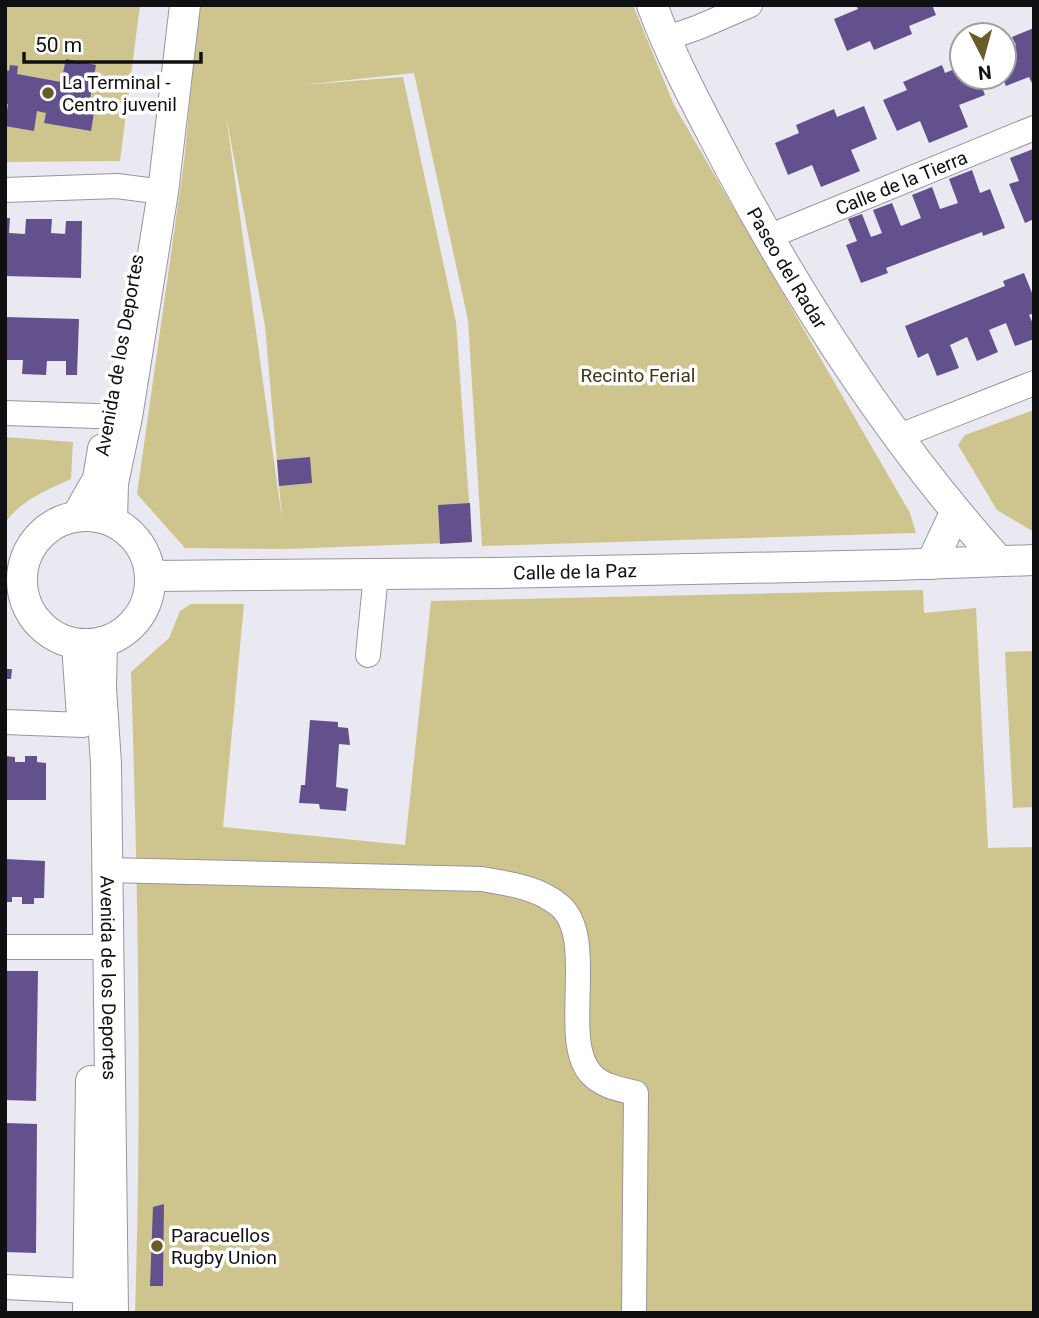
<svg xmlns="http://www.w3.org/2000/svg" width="1039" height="1318" font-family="Roboto,sans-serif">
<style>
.green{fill:#cec58e;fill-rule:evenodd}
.building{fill:#63518e}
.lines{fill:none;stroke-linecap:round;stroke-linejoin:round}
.minor-casing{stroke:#97959e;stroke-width:26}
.tertiary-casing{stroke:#97959e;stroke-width:32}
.minor{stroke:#fff;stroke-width:24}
.tertiary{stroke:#fff;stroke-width:30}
.poi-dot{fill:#665d2a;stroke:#fff;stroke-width:2.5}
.labels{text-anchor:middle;stroke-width:7;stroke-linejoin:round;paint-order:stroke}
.poi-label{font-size:19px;fill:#100f12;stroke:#fff;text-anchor:start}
.street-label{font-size:19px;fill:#100f12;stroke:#fff}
.park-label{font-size:19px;fill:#3d3716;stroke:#fff}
</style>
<rect width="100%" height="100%" fill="#eae8f1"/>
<g class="green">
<path d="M 5,5 L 140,5 L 120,161 L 5,162 Z"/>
<path d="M 199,5 L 633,5 L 674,105 L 910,513 L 916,533 L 482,546 L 468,320 L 414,73 L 301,85 L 403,77 L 456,322 L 472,542 L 286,549 L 185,548 L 137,494 L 184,162 ZM 226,115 L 265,326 L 282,519 Z"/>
<path d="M 1034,410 L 1034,532 L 997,510 L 958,445 L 965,435 Z"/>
<path d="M 5,437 L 73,442 L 71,479 C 47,490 21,500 5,523 Z"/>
<path d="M 923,590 L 924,613 L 976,608 L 988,848 L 1034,847 L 1034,1313 L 135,1313 C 142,1099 138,886 131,672 L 169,638 L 180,611 L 191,604 L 244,604 L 223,827 L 405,845 L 431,601 Z"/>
<path d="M 1034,651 L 1034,807 L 1013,808 L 1005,652 Z"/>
</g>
<g class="building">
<path d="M 856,5 L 932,5 L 936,15 L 909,26 L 912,34 L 874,50 L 870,41 L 847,51 L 834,19 L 858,9 Z"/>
<path d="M 1034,28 L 1034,87 L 1029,77 L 1006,86 L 1002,77 L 1004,77 L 1004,50 L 1016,45 L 1012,37 Z"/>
<path d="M 66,59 L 96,65 L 88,111 L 94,113 L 91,131 L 44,123 L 46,113 L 37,111 L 34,131 L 5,126 L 8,104 L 5,104 L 5,70 L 9,71 L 10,65 L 18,66 L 17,74 L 61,82 Z"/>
<path d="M 942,65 L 945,73 L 962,66 L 962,77 L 978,77 L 985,95 L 959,105 L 968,127 L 929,143 L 920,121 L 897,131 L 883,100 L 907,90 L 903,82 Z"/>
<path d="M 864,106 L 877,139 L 851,150 L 860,171 L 821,187 L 812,165 L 788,175 L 775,143 L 799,133 L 796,125 L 834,109 L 837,117 Z"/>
<path d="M 1033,149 L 1034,219 L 1025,223 L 1009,184 L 1019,181 L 1010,158 Z"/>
<path d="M 972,170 L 980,193 L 990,189 L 1005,228 L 983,236 L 982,232 L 886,268 L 888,273 L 861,283 L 846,245 L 857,241 L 848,219 L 862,214 L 871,237 L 882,233 L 873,210 L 892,203 L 901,226 L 921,218 L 912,195 L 932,187 L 940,209 L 958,203 L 949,179 Z"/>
<path d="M 5,218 L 10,218 L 9,233 L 25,234 L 26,219 L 52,219 L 51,233 L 65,234 L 66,221 L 82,221 L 81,278 L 5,276 Z"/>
<path d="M 1024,273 L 1034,298 L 1034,313 L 1029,315 L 1034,326 L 1034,339 L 1015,346 L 1006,323 L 989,330 L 998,352 L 977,361 L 967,337 L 950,345 L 959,368 L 937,376 L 928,353 L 918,358 L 905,326 L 1005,286 L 1003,281 Z"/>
<path d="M 5,317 L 79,319 L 77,375 L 66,375 L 66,361 L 47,361 L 46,375 L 22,374 L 23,360 L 5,360 Z"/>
<path d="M 310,457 L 312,483 L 279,486 L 277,460 Z"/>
<path d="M 470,503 L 472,542 L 440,544 L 438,505 Z"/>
<path d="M 5,669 L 12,669 L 11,679 L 5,679 Z"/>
<path d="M 310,720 L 338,722 L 338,727 L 348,728 L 350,745 L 339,744 L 336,787 L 348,789 L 346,811 L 320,809 L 319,804 L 299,803 L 301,785 L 305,785 Z"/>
<path d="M 5,756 L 15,757 L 15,762 L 25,762 L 25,756 L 37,756 L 37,762 L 46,763 L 46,800 L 5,800 Z"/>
<path d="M 5,859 L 45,861 L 44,898 L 34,898 L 34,904 L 22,904 L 22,897 L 12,897 L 12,902 L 5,902 Z"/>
<path d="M 5,971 L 38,971 L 36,1101 L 5,1100 Z"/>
<path d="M 5,1123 L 37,1124 L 36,1253 L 5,1252 Z"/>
<path d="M 164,1204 L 163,1286 L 150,1286 L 153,1207 Z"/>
</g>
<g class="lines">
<g class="minor-casing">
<g id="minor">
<path d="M 665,39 L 699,27 L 750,5"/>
<path d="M 5,190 L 117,186 L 163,192"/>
<path id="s1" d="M 768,237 L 1034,128"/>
<path d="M 5,413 L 127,417"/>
<path d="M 897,437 L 1034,383"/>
<path d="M 368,655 L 376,574"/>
<path d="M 5,722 L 83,725"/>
<path d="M 106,870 L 482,879 C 509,884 537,887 559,905 C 599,937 558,1042 592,1075 C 604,1087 620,1089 636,1093 L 634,1313"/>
<path d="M 5,947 L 108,947"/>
<path d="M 5,1287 L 89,1291"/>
</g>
</g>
<g class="tertiary-casing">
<g id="tertiary">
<path id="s2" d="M 652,5 C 673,62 702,114 730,168 C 805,308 893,443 999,561"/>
<circle cx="86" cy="580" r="64"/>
<path d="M 77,516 L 98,479 L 103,449"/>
<path d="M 112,521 L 113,483 L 127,417 L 163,192 L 185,5"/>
<path d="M 931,564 L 955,513"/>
<path id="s3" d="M 151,576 L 495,573 L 893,565 L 1034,560"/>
<path id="s4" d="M 102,642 L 101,688 L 106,764 L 113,1313"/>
<path d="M 77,644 L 82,717"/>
<path d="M 88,1313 L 91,1081"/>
</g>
</g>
<use href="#minor" class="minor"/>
<use href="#tertiary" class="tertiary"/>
</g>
<g class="poi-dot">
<circle cx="48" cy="93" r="7"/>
<circle cx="157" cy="1246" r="7"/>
</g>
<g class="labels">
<g class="poi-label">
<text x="62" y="89">La Terminal -<tspan x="62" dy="22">Centro juvenil</tspan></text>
<text x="171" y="1242">Paracuellos<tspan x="171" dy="22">Rugby Union</tspan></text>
</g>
<g class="street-label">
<text dy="7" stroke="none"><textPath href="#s1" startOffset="144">Calle de la Tierra</textPath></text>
<text dy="7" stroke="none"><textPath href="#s2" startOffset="296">Paseo del Radar</textPath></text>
<text transform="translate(119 355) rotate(-80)" y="7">Avenida de los Deportes</text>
<text dy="7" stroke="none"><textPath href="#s3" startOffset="424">Calle de la Paz</textPath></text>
<text dy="7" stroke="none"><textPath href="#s4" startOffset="336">Avenida de los Deportes</textPath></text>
</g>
<g class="park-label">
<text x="638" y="382">Recinto Ferial</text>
</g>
</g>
<rect width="1039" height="1318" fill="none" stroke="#100f12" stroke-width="14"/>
<g transform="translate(983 56) rotate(174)"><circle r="33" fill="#ffffff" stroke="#9f9fa0" stroke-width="2"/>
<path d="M0-5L12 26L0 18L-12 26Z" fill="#665d2a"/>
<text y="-10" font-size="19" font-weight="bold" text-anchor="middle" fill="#100f12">N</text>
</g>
<path d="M24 52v10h177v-10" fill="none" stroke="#100f12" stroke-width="3.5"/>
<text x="35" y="52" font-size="21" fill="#100f12" stroke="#ffffff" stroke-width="5" paint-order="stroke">50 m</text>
</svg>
